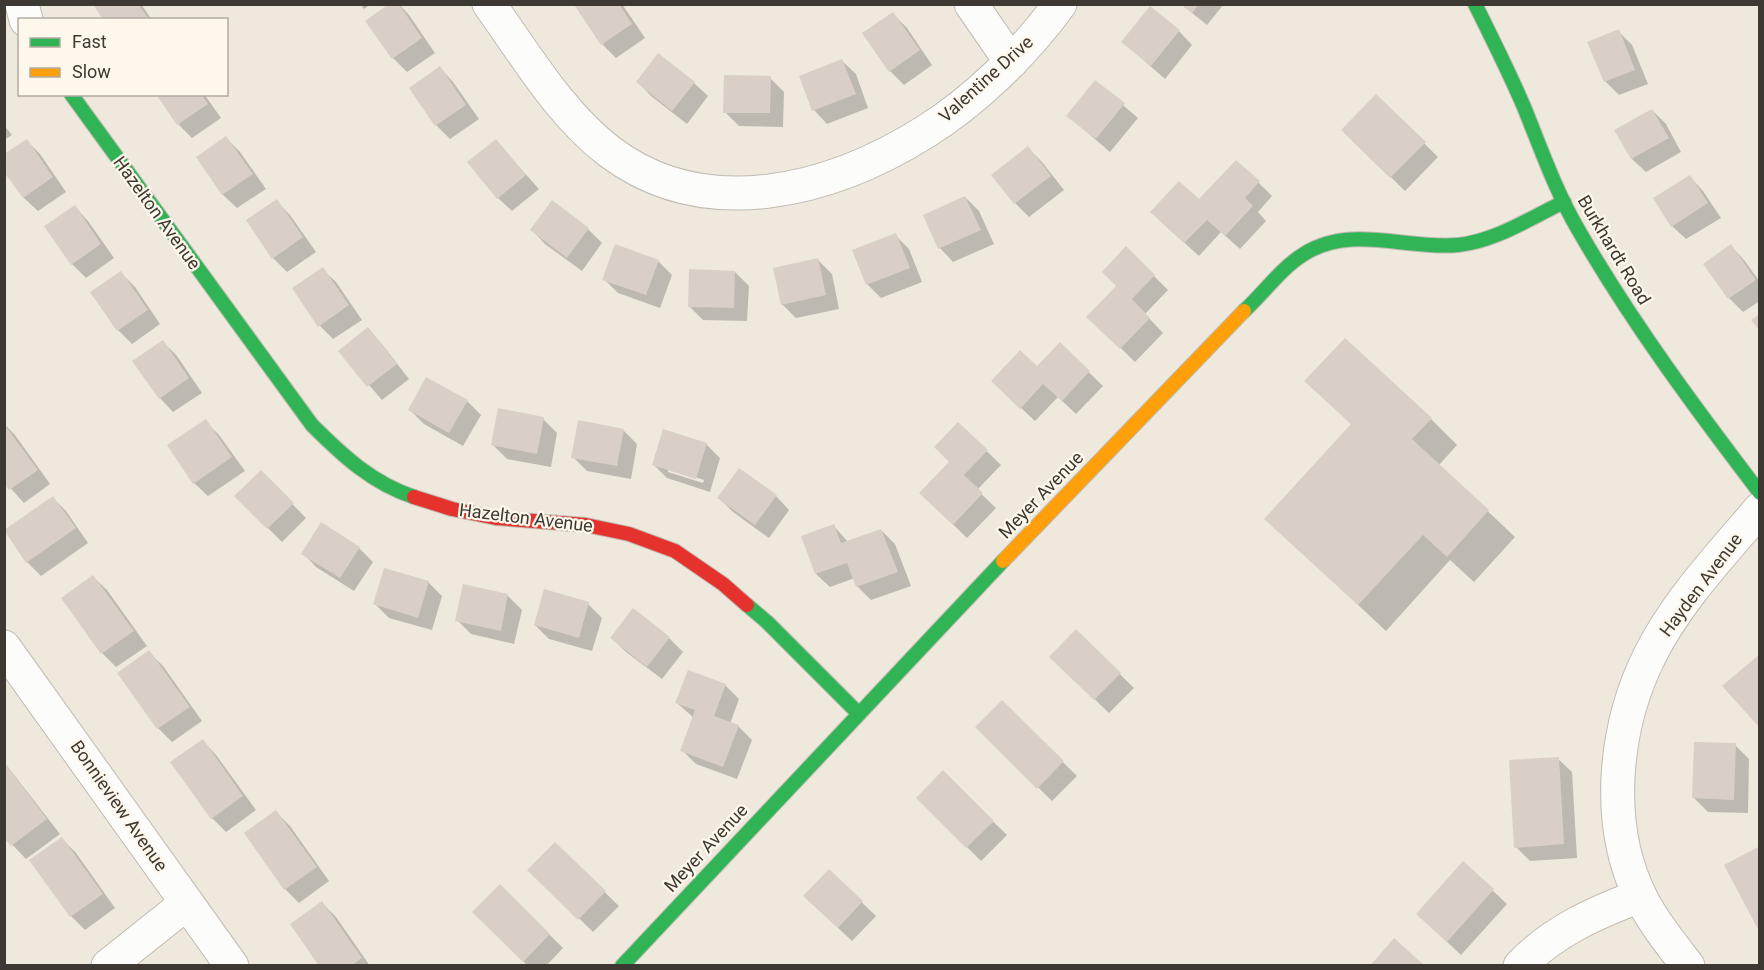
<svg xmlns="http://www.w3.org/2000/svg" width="1764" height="970" font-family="Roboto,sans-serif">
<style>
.shadow{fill:#0003;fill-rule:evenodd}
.building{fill:#dacfc7}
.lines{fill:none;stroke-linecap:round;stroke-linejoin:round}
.street-casing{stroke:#c0bbb3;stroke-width:35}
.fast-casing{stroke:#c0bbb3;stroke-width:16}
.slow-casing{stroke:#c0bbb3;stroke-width:16}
.jam-casing{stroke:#c0bbb3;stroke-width:16}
.street{stroke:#fcfcfa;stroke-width:33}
.fast{stroke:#30b455;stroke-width:14}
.slow{stroke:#ff9f0a;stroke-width:14}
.jam{stroke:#e5322d;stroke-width:14}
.labels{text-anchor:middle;stroke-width:4.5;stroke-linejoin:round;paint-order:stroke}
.street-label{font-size:18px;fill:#3d3932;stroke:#fef7ec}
</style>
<rect width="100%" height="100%" fill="#eee8dd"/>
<g class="shadow">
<path d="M 94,4 L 141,4 L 152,20 L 105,20 Z"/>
<path d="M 360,4 L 371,4 L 364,9 Z"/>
<path d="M 399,4 L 409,15 L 435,53 L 407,72 L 393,58 L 367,21 Z"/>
<path d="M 580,4 L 622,4 L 645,38 L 616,58 L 602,44 L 577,7 Z"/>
<path d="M 1181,4 L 1224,4 L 1207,25 Z"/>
<path d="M 893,14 L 907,28 L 932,65 L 904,85 L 890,71 Z"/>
<path d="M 1179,31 L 1192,45 L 1165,79 L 1123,42 Z"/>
<path d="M 1618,31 L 1632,45 L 1648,84 L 1619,95 L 1605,81 Z"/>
<path d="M 842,61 L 856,74 L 868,108 L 827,124 L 814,110 Z"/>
<path d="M 440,68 L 453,82 L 479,119 L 450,139 L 436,125 L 411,88 Z"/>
<path d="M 770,78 L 784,92 L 783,127 L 739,126 L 725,112 Z"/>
<path d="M 638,82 L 694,83 L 708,96 L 687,124 L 651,96 Z"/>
<path d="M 1096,82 L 1138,118 L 1110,152 L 1068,116 Z"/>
<path d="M 158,94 L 204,94 L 221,118 L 192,138 L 178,124 Z"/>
<path d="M 1376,96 L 1438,157 L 1405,191 L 1343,130 Z"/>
<path d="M 1652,110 L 1666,124 L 1681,152 L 1646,172 L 1632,159 L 1616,130 Z"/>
<path d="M 4,125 L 12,135 L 4,140 Z"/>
<path d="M 226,138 L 240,152 L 266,189 L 237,208 L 223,195 L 198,158 Z"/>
<path d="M 27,141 L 40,154 L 66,192 L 38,211 L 24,198 L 4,170 Z"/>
<path d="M 496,141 L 539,189 L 512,211 L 498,198 Z"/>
<path d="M 1028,148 L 1042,162 L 1064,190 L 1029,217 L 1015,203 L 993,175 Z"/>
<path d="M 1690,177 L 1703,191 L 1721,218 L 1686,239 L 1672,226 Z"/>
<path d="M 1258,182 L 1272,196 L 1258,212 L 1266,221 L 1240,249 L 1221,232 L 1199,256 L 1166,226 L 1199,201 Z"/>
<path d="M 965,197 L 979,211 L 994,244 L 953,262 L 940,248 Z"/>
<path d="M 276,201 L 290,215 L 316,252 L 287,272 L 273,258 Z"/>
<path d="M 75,207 L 88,221 L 114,258 L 86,278 L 72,264 Z"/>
<path d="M 588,229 L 602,243 L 582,271 L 545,244 L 532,230 Z"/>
<path d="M 895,235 L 909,249 L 922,282 L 881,298 L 867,284 Z"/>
<path d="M 1731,246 L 1744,260 L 1760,282 L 1760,301 L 1743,312 L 1729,298 Z"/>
<path d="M 1126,248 L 1168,290 L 1145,314 L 1163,333 L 1135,362 L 1089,317 L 1118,287 Z"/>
<path d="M 818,260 L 832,274 L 839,309 L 796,318 L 782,304 Z"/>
<path d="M 658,261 L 672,275 L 660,308 L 618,293 L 604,279 Z"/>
<path d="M 322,269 L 336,282 L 362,320 L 333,339 L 320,326 Z"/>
<path d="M 735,272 L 749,286 L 747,321 L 703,320 L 689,306 Z"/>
<path d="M 121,273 L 135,287 L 160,324 L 132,344 L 118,330 Z"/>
<path d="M 368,329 L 381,343 L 409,379 L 382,400 L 340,351 Z"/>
<path d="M 163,342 L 177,356 L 202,393 L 173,412 L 160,398 Z"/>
<path d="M 1060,344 L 1103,386 L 1076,414 L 1058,397 L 1035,421 L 1007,395 L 1037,368 Z"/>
<path d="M 1307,381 L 1431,419 L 1457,445 L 1439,465 L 1515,537 L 1474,582 L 1450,560 L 1386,631 L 1266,519 L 1352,425 Z"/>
<path d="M 467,401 L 481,415 L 463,446 L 424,424 L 410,410 Z"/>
<path d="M 543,419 L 557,433 L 551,467 L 507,459 L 493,445 Z"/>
<path d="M 205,421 L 219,435 L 245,471 L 208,496 L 194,483 Z"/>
<path d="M 4,424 L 15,435 L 50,484 L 24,503 L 4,481 Z"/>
<path d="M 959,424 L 1001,465 L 977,490 L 996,508 L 967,538 L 921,493 L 951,462 Z"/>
<path d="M 623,430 L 637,444 L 631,479 L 587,471 L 573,457 Z"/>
<path d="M 706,444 L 720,458 L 710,492 L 667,478 L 653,464 ZM 668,468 L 704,480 L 703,483 L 668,472 Z"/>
<path d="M 261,472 L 306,518 L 282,542 L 236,496 Z"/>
<path d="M 776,496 L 789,510 L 769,538 L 733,512 L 719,498 Z"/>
<path d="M 53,498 L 66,511 L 88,543 L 41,576 L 27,562 L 5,531 Z"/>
<path d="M 833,525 L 848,542 L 881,530 L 895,544 L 911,586 L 871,600 L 858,587 L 855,578 L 830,587 L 816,574 Z"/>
<path d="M 359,548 L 373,562 L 354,591 L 316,567 L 303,553 Z"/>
<path d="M 93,577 L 107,590 L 147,646 L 116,667 L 103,654 L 64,598 Z"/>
<path d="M 428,582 L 442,596 L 432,630 L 389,618 L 375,604 Z"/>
<path d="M 464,586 L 508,596 L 522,610 L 514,644 L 471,634 L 457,620 Z"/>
<path d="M 588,604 L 602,618 L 592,651 L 549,639 L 535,625 Z"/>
<path d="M 634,610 L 669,638 L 683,652 L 662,679 L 626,652 L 612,638 Z"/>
<path d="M 1076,631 L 1134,688 L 1109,713 L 1051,657 Z"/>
<path d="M 149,652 L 163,666 L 202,721 L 172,742 L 158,728 L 119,673 Z"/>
<path d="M 725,685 L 739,699 L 730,724 L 738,726 L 752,740 L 737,779 L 696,764 L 682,750 L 694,718 L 677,703 Z"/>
<path d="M 1002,702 L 1077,776 L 1052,801 L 977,727 Z"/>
<path d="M 203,741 L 216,755 L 256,810 L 226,832 L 212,818 Z"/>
<path d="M 1735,745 L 1749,759 L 1748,813 L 1708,812 L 1694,798 Z"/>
<path d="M 1558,759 L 1572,772 L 1577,858 L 1530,861 L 1516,847 Z"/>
<path d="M 4,762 L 60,834 L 26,859 L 4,836 Z"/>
<path d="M 943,773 L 1007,835 L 981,861 L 918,798 Z"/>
<path d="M 276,812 L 290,826 L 329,881 L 299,903 L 285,889 Z"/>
<path d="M 62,839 L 76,853 L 115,908 L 85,930 L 71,916 L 32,861 Z"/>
<path d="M 555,844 L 619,906 L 593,932 L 530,870 Z"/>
<path d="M 1463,863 L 1507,904 L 1461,955 L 1432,928 Z"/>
<path d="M 829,871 L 876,916 L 852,941 L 819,910 Z"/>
<path d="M 500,886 L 563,948 L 546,966 L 528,966 L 474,912 Z"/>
<path d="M 322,903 L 336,917 L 370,966 L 321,966 Z"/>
</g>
<g class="building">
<path d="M 93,4 L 138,4 L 148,18 L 103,20 Z"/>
<path d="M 389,4 L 399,4 L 422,38 L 392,59 L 365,21 Z"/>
<path d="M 577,4 L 619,4 L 632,24 L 601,45 L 575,6 Z"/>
<path d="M 1182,4 L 1199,4 L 1192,13 Z"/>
<path d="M 1150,6 L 1180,30 L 1151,66 L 1121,42 Z"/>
<path d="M 893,12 L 920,50 L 889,72 L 862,33 Z"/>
<path d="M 1619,29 L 1635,70 L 1604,82 L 1587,42 Z"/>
<path d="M 658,53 L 695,82 L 672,111 L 636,82 Z"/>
<path d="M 842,59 L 856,94 L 812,111 L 799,76 Z"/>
<path d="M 440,66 L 466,105 L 435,126 L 409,88 Z"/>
<path d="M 724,75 L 771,76 L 770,113 L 723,113 Z"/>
<path d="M 1095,80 L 1125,103 L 1096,139 L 1066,116 Z"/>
<path d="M 156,94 L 201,94 L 208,104 L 177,125 Z"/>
<path d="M 1376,94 L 1426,142 L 1390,178 L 1341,130 Z"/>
<path d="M 1652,109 L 1669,138 L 1631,159 L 1614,130 Z"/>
<path d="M 226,136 L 253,174 L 222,195 L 196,157 Z"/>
<path d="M 27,139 L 53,177 L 23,198 L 4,172 L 4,154 Z"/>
<path d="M 496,139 L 526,175 L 497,199 L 467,162 Z"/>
<path d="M 1028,146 L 1051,176 L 1014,204 L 991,175 Z"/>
<path d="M 1236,160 L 1260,181 L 1245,198 L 1253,206 L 1225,236 L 1207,220 L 1184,243 L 1150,212 L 1179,181 L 1199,199 Z"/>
<path d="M 1690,175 L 1708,203 L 1671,227 L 1653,198 Z"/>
<path d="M 965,196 L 981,230 L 938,249 L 923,215 Z"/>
<path d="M 277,199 L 303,237 L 272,259 L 246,220 Z"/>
<path d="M 552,200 L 589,228 L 567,258 L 530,230 Z"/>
<path d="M 75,205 L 101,244 L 71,265 L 44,226 Z"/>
<path d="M 896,233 L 910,268 L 866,285 L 852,250 Z"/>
<path d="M 615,244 L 659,260 L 646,295 L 602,280 Z"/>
<path d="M 1731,244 L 1756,280 L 1728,299 L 1703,264 Z"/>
<path d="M 1126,246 L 1155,275 L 1132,299 L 1150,318 L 1120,349 L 1086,317 L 1116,286 L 1102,272 Z"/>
<path d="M 818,258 L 826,295 L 781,305 L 773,268 Z"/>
<path d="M 323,267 L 349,305 L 318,327 L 292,288 Z"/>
<path d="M 689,269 L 735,271 L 734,308 L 688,307 Z"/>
<path d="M 121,271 L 148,310 L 117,331 L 90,292 Z"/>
<path d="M 1760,314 L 1760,331 L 1751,320 Z"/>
<path d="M 368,327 L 397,364 L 367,387 L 338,351 Z"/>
<path d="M 1345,338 L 1432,418 L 1412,439 L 1489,510 L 1447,557 L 1423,535 L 1358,605 L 1264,519 L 1351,424 L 1304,381 Z"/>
<path d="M 163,340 L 189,378 L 159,399 L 132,361 Z"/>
<path d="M 1060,342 L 1090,371 L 1062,401 L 1043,384 L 1020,409 L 991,381 L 1020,350 L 1037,366 Z"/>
<path d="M 426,377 L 468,400 L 449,433 L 408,410 Z"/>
<path d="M 498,408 L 544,417 L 537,454 L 491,445 Z"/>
<path d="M 206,419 L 232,457 L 193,484 L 167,445 Z"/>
<path d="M 578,420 L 624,429 L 617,466 L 571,458 Z"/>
<path d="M 958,422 L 988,450 L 964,475 L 983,493 L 953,525 L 919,493 L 949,462 L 934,447 Z"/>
<path d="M 4,424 L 38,470 L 9,490 L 4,484 Z"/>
<path d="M 663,429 L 707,443 L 696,479 L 652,465 Z"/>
<path d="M 739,468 L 777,495 L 755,525 L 717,498 Z"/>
<path d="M 261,470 L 294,503 L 267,529 L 234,496 Z"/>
<path d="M 53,496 L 76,528 L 26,563 L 4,530 Z"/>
<path d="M 321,522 L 360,547 L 340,578 L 301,554 Z"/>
<path d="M 834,524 L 841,543 L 881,529 L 898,572 L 856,587 L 847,563 L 815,574 L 801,536 Z"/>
<path d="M 384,568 L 429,581 L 418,618 L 373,604 Z"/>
<path d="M 93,575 L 134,631 L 101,654 L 61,598 Z"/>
<path d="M 463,584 L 508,594 L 501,631 L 455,621 Z"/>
<path d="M 544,589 L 589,602 L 579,638 L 534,625 Z"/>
<path d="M 633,608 L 670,637 L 647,667 L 610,638 Z"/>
<path d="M 1076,629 L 1121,673 L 1094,700 L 1049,657 Z"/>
<path d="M 149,650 L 190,707 L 157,729 L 117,673 Z"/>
<path d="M 1760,654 L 1760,728 L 1722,686 Z"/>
<path d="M 688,670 L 726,684 L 714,716 L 739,725 L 723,767 L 680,751 L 695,710 L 675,703 Z"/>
<path d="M 1002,700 L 1064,761 L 1037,789 L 975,727 Z"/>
<path d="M 203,739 L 243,796 L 211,819 L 170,762 Z"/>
<path d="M 1694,742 L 1736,743 L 1734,800 L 1692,798 Z"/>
<path d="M 1559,757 L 1564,844 L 1514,848 L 1509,760 Z"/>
<path d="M 4,762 L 47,819 L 11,846 L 4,838 Z"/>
<path d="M 943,770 L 994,821 L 966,848 L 916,798 Z"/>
<path d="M 276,810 L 317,867 L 284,890 L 244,833 Z"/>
<path d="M 62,837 L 103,894 L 70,917 L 29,860 Z"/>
<path d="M 555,842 L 606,891 L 578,920 L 527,870 Z"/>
<path d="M 1760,846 L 1760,933 L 1724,865 Z"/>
<path d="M 1463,861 L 1494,889 L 1447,942 L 1416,914 Z"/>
<path d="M 829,869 L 863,901 L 838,928 L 803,896 Z"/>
<path d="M 500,884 L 550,934 L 523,962 L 472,912 Z"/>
<path d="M 322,901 L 362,958 L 351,966 L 319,966 L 290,924 Z"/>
<path d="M 1394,938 L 1425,966 L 1370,966 Z"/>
</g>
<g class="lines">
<g class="street-casing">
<g id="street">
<path d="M 22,4 L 26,20"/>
<path d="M 489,4 C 526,55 559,113 610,152 C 706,224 831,191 925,132 C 975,101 1025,52 1060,4"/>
<path d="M 971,4 L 1011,62"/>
<path d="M 4,647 L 232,966"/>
<path d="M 108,966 L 187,903"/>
<path d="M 1520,966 C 1553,931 1597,912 1640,896"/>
<path d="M 1688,966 C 1671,944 1654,923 1641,898 C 1604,824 1614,727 1650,655 C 1677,601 1721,555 1760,509"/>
</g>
</g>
<g class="fast-casing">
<g id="fast">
<path d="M 1475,4 C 1492,38 1509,72 1524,107 C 1541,149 1556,192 1579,231 C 1632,323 1696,409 1760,493"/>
<path d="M 71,94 L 312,425 C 343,456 372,483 414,497"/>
<path d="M 1244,311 C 1264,293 1281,268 1304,254 C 1351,224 1407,250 1458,245 C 1496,241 1530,218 1564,202"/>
<path d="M 747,605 L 767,622 L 857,712"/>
<path d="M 622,966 L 1003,561"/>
</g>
</g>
<g class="slow-casing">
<path id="slow" d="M 1003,561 L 1244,311"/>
</g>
<g class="jam-casing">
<path id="jam" d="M 414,497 L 452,509 L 496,518 L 586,525 L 629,534 L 675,551 L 723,584 L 747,605"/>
</g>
<use href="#street" class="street"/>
<use href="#fast" class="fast"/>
<use href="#slow" class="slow"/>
<use href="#jam" class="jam"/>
</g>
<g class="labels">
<g class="street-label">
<text transform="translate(986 79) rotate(-42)" y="6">Valentine Drive</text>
<text transform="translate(157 213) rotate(54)" y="6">Hazelton Avenue</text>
<text transform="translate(1614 250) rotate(59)" y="6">Burkhardt Road</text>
<text transform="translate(1041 495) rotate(-46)" y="6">Meyer Avenue</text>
<text transform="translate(526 518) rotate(7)" y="6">Hazelton Avenue</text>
<text transform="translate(1701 585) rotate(-53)" y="6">Hayden Avenue</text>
<text transform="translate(119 806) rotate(55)" y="6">Bonnieview Avenue</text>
<text transform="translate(706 848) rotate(-47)" y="6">Meyer Avenue</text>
</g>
</g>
<rect width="1764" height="970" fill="none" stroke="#3d3932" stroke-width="12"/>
<rect x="18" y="18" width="210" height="78" fill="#fef7ec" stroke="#b1aba2" stroke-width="1.5"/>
<rect x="30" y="38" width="30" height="9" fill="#30b455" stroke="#b1aba2" stroke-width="1.5"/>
<text x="72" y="48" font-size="18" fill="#3d3932">Fast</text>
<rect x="30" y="68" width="30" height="9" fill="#ff9f0a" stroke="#b1aba2" stroke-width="1.5"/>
<text x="72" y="78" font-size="18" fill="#3d3932">Slow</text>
</svg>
